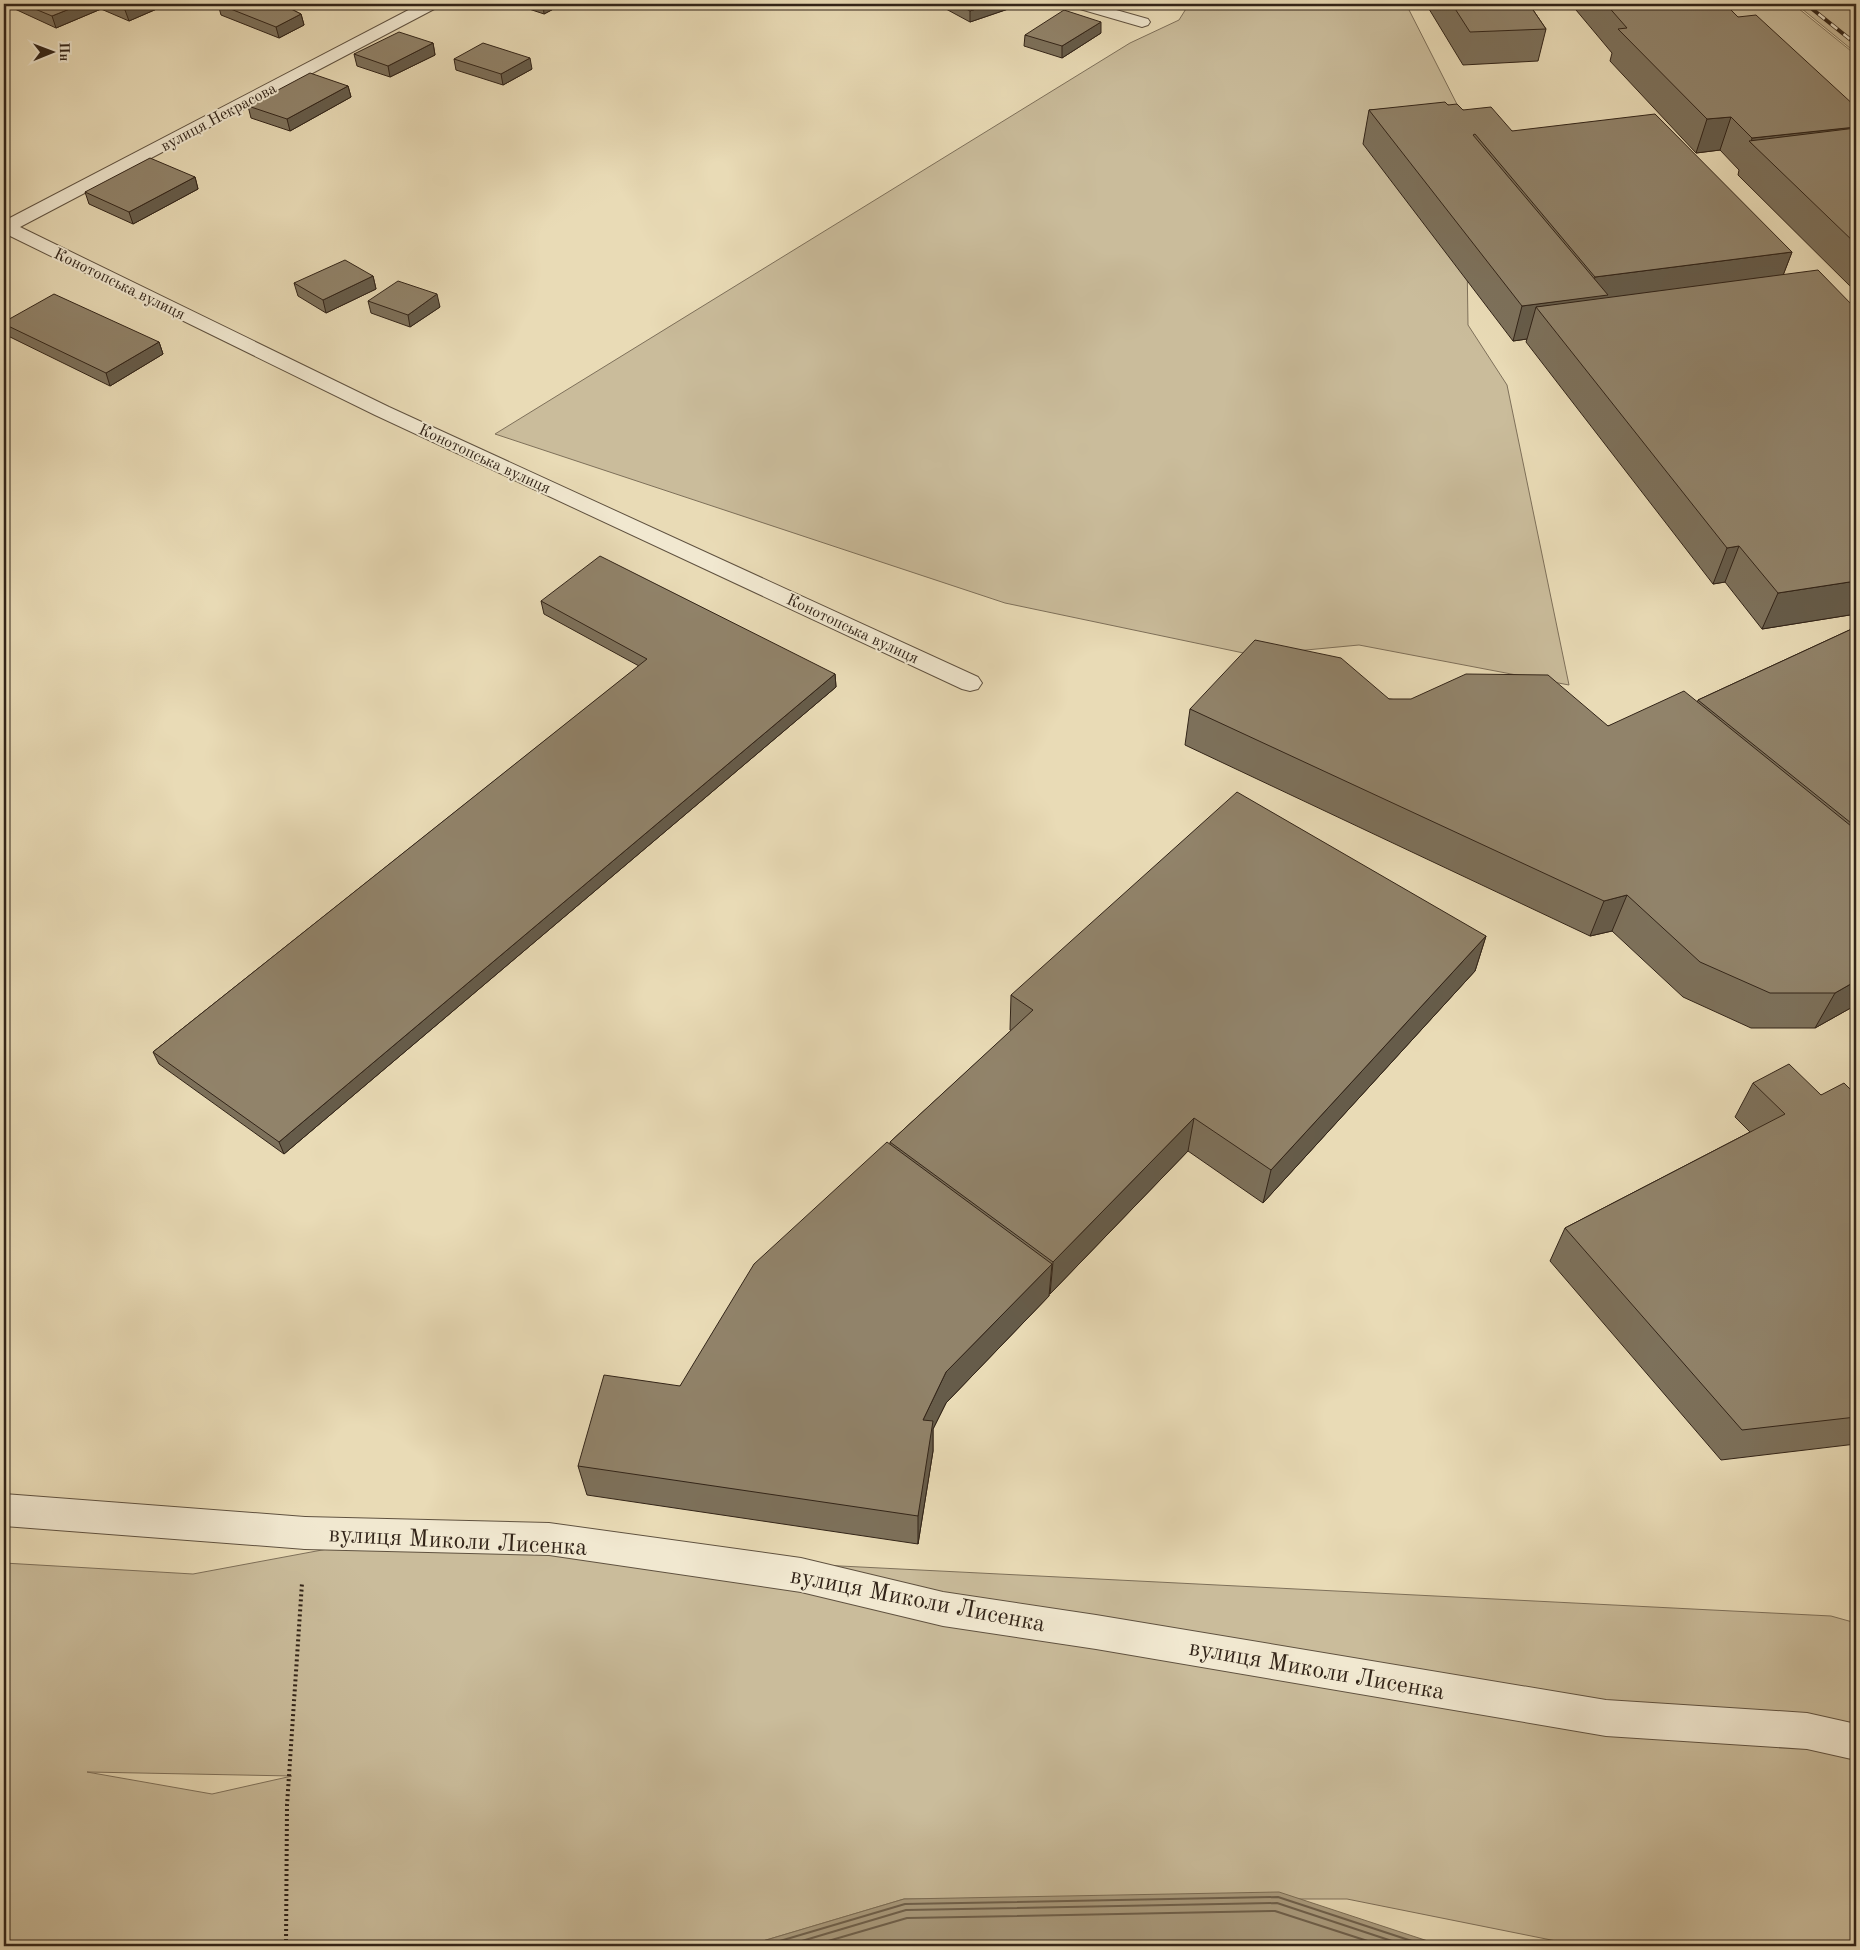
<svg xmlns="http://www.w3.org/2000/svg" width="1860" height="1950" font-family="'Old Standard TT',serif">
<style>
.green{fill:#cabc9b;stroke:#7e705a;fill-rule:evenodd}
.water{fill:#ab9d80;stroke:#7b6d56}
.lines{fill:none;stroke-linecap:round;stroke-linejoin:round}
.shore{stroke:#6e604c;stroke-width:2}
.service-casing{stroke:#605240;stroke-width:2}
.minor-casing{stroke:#605240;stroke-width:2}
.path{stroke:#322418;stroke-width:4;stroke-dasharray:2 3;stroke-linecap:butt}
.service{fill:#f1e8d0;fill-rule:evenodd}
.minor{fill:#f1e8d0;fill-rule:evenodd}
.rail-casing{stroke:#322418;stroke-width:4}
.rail{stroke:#f1e8d0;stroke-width:2.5;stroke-dasharray:8;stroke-linecap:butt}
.wall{fill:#7d715b;stroke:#322418}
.shaded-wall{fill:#665c4a;stroke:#322418}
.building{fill:#91836a;stroke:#322418}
.labels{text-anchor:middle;stroke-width:4;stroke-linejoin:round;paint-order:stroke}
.far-street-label{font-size:16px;fill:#322418;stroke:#f1e8d0}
.near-street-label{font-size:24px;fill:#322418;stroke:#f1e8d0}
</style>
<rect width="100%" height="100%" fill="#e9dbb6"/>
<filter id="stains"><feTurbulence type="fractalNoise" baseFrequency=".004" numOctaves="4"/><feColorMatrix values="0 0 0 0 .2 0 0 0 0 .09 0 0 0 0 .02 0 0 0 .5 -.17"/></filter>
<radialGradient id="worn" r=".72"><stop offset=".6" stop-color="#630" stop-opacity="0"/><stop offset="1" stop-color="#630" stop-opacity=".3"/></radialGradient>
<g class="green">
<path d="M 1189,4 L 1406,4 L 1465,120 L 1468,325 L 1507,385 L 1569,685 L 1359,645 L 1253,655 L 1005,603 L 495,434 L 1130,43 L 1179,20 Z"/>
<path d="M 1689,4 L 1793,4 L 1856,55 L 1856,150 Z"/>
<path d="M 1796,4 L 1856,4 L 1856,53 Z"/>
<path d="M 365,1542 L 1831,1616 L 1856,1623 L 1856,1946 L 1581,1946 L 1347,1899 L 904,1899 L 746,1946 L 4,1946 L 4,1563 L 193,1574 ZM 87,1772 L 88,1772 L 292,1776 L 212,1794 Z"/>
</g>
<path class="water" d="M 1279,1892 L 1443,1946 L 746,1946 L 904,1899 Z"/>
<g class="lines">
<g class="shore">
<path d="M 763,1946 L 905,1904 L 1278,1897 L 1427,1946"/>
<path d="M 785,1946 L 906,1910 L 1277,1903 L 1407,1946"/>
<path d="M 811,1946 L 907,1918 L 1275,1911 L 1383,1946"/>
</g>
<g class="service-casing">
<path id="service" d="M 305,1517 L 549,1523 L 801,1558 L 943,1592 L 1096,1615 L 1606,1700 L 1807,1713 L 1856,1724 L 1856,1760 L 1807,1749 L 1606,1736 L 1096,1649 L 943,1626 L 801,1592 L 549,1555 L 305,1549 L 293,1545 L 288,1533 L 293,1521 Z"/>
</g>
<g class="minor-casing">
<g id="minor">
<path d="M 420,4 L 440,4 L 438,7 L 20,227 L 389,407 L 978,677 L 982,683 L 978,689 L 970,691 L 962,689 L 375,415 L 4,233 L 4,221 Z"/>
<path d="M 1071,4 L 1095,4 L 1148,19 L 1150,22 L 1148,25 L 1142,27 L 1073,7 Z"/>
<path d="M 4,1494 L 305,1517 L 317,1521 L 322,1533 L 317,1545 L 305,1549 L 4,1526 Z"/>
</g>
</g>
<path class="path" d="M 286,1946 L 287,1805 L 302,1583"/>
<use href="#service" class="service"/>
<use href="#minor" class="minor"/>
<g class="rail-casing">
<path id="rail" d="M 1806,4 L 1856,44"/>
</g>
<use href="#rail" class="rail"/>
</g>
<g class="wall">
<path d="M 4,4 L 158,4 L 159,8 L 129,21 L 101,9 L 56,28 Z"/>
<path d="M 218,4 L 294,4 L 287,7 L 301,14 L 304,25 L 279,38 L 221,15 Z"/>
<path d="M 514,4 L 563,4 L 544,14 Z"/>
<path d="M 946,4 L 1015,4 L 1014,7 L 970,22 L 946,9 Z"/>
<path d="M 1426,4 L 1529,4 L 1546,29 L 1538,61 L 1463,65 Z"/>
<path d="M 1571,4 L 1725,4 L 1738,17 L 1856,107 L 1856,292 L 1738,175 L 1739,170 L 1720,150 L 1696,153 L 1610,61 L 1612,53 Z"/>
<path d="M 1101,33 L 1062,58 L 1024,46 L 1025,35 Z"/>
<path d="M 433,43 L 435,55 L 390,77 L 357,66 L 354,54 Z"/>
<path d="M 454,59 L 532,69 L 503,85 L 456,70 Z"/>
<path d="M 348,86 L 351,97 L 290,131 L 251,118 L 248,106 Z"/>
<path d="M 1448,105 L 1463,110 L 1512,131 L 1792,252 L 1783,275 L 1856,309 L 1856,614 L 1762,629 L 1725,582 L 1713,584 L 1526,342 L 1527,339 L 1513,341 L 1363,144 L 1369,110 Z"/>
<path d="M 195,177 L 198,189 L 133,224 L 89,204 L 85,192 Z"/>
<path d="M 373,276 L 376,289 L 326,313 L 298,296 L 294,283 Z"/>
<path d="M 368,301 L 440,307 L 410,327 L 371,313 Z"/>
<path d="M 4,322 L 159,342 L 163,354 L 110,386 L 6,335 L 4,329 Z"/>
<path d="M 541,601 L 835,674 L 836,687 L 284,1154 L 159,1064 L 153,1052 L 639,666 L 544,614 Z"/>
<path d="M 1856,627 L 1856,1005 L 1815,1028 L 1751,1028 L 1683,997 L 1612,931 L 1590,936 L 1185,745 L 1190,709 L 1389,699 L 1608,726 L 1697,703 L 1698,700 Z"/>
<path d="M 1486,936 L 1475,971 L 1263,1203 L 1188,1151 L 1050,1294 L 1049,1293 L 1049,1296 L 946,1403 L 933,1429 L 933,1451 L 918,1544 L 587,1495 L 578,1466 L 680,1386 L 890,1145 L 890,1142 L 1011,1031 L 1010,1030 L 1011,995 Z"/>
<path d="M 1753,1083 L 1821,1095 L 1856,1095 L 1856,1444 L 1721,1460 L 1550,1261 L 1565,1228 L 1750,1132 L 1735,1117 Z"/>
</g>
<g class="shaded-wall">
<path d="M 82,4 L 99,4 L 101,9 L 56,28 L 52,16 Z"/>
<path d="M 139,4 L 158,4 L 159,8 L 129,21 L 125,10 Z"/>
<path d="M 275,4 L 294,4 L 277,12 Z"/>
<path d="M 543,4 L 563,4 L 544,14 Z"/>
<path d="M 991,4 L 1015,4 L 1014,7 L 970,22 L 970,11 Z"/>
<path d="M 301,14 L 304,25 L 279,38 L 276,27 Z"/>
<path d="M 1101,22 L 1101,33 L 1062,58 L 1062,46 Z"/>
<path d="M 433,43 L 435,55 L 390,77 L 388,66 Z"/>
<path d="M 530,58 L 532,69 L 503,85 L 501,74 Z"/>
<path d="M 348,86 L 351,97 L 290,131 L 287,119 Z"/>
<path d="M 1731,117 L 1720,150 L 1696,153 L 1707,119 Z"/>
<path d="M 1856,127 L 1856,159 L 1751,143 L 1752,138 Z"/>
<path d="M 195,177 L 198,189 L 133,224 L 129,212 Z"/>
<path d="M 1792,252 L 1779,286 L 1536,307 L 1527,339 L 1513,341 L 1522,306 L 1589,297 L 1595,277 Z"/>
<path d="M 373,276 L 376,289 L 326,313 L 323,300 Z"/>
<path d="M 437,294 L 440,307 L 410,327 L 408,315 Z"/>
<path d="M 4,295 L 9,308 L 4,311 Z"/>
<path d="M 159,342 L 163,354 L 110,386 L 106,373 Z"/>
<path d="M 1739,546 L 1725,582 L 1713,584 L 1727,548 Z"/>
<path d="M 1856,581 L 1856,614 L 1762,629 L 1778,593 Z"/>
<path d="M 835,674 L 836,687 L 284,1154 L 279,1142 Z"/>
<path d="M 1627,895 L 1612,931 L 1590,936 L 1604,901 Z"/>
<path d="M 1486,936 L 1475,971 L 1263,1203 L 1271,1170 Z"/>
<path d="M 1856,981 L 1856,1005 L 1815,1028 L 1835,993 Z"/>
<path d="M 1194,1118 L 1188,1151 L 1050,1294 L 1053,1262 Z"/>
<path d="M 1052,1264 L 1049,1296 L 946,1403 L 933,1429 L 933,1451 L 918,1544 L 918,1516 L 923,1420 L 946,1372 Z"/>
</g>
<g class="building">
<path d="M 23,4 L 82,4 L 52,16 Z"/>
<path d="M 112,4 L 139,4 L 125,10 Z"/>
<path d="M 218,4 L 281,4 L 301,14 L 276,27 Z"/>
<path d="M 957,4 L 991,4 L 970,11 Z"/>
<path d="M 1452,4 L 1529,4 L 1546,29 L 1470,32 Z"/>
<path d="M 1606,4 L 1725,4 L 1738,17 L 1756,15 L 1856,107 L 1856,127 L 1752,138 L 1731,117 L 1707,119 L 1618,29 L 1627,28 Z"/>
<path d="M 1064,10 L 1101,22 L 1062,46 L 1025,35 Z"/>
<path d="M 399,32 L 433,43 L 388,66 L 354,54 Z"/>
<path d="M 483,43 L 530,58 L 501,74 L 454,59 Z"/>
<path d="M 310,73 L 348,86 L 287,119 L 248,106 Z"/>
<path d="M 1445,102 L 1448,105 L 1457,104 L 1463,110 L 1491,107 L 1512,131 L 1655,114 L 1792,252 L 1595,277 L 1475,134 L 1473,135 L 1608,295 L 1522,306 L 1369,110 Z"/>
<path d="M 1856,128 L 1856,244 L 1749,141 Z"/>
<path d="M 150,158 L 195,177 L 129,212 L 85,192 Z"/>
<path d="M 345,260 L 373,276 L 323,300 L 294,283 Z"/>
<path d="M 1818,270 L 1856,309 L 1856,581 L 1778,593 L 1739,546 L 1727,548 L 1536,307 Z"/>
<path d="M 398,281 L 437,294 L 408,315 L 368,301 Z"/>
<path d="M 54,294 L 159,342 L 106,373 L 4,324 L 4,322 Z"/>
<path d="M 600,556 L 835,674 L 279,1142 L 153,1052 L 647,659 L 541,601 Z"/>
<path d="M 1856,627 L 1856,827 L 1698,700 Z"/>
<path d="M 1255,640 L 1341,658 L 1389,699 L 1411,699 L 1466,674 L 1548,675 L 1608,726 L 1684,691 L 1856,830 L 1856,981 L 1835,993 L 1770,993 L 1700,962 L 1627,895 L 1604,901 L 1190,709 Z"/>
<path d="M 1237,792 L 1486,936 L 1271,1170 L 1194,1118 L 1053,1262 L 890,1142 L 1033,1010 L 1011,995 Z"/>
<path d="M 1789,1064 L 1821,1095 L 1844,1083 L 1856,1095 L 1856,1417 L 1742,1430 L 1565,1228 L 1785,1114 L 1753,1083 Z"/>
<path d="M 887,1142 L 1052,1264 L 946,1372 L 923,1420 L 933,1421 L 918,1516 L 578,1466 L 604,1375 L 680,1386 L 754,1264 Z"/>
</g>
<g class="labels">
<g class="far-street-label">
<text transform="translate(218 116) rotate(-28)" y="6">вулиця Некрасова</text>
<text transform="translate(120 283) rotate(26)" y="6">Конотопська вулиця</text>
<text transform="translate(485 458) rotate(25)" y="6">Конотопська вулиця</text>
<text transform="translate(853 628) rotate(25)" y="6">Конотопська вулиця</text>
</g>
<g class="near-street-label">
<text transform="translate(458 1540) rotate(3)" y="8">вулиця Миколи Лисенка</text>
<text transform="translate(918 1599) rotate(11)" y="8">вулиця Миколи Лисенка</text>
<text transform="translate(1317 1669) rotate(10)" y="8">вулиця Миколи Лисенка</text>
</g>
</g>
<rect width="1860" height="1950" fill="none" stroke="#e9dbb6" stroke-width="20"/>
<rect x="5" y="5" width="1850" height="1940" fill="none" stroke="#322418" stroke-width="2.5"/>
<rect x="10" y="10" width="1840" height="1930" fill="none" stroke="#322418"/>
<g transform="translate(52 52) rotate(89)" stroke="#f1e8d0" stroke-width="4" paint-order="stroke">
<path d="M0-4L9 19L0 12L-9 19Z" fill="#322418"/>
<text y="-8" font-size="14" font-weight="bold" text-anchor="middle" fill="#322418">Пн</text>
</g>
<rect width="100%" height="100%" filter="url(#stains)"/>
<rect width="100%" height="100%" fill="url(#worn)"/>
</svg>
